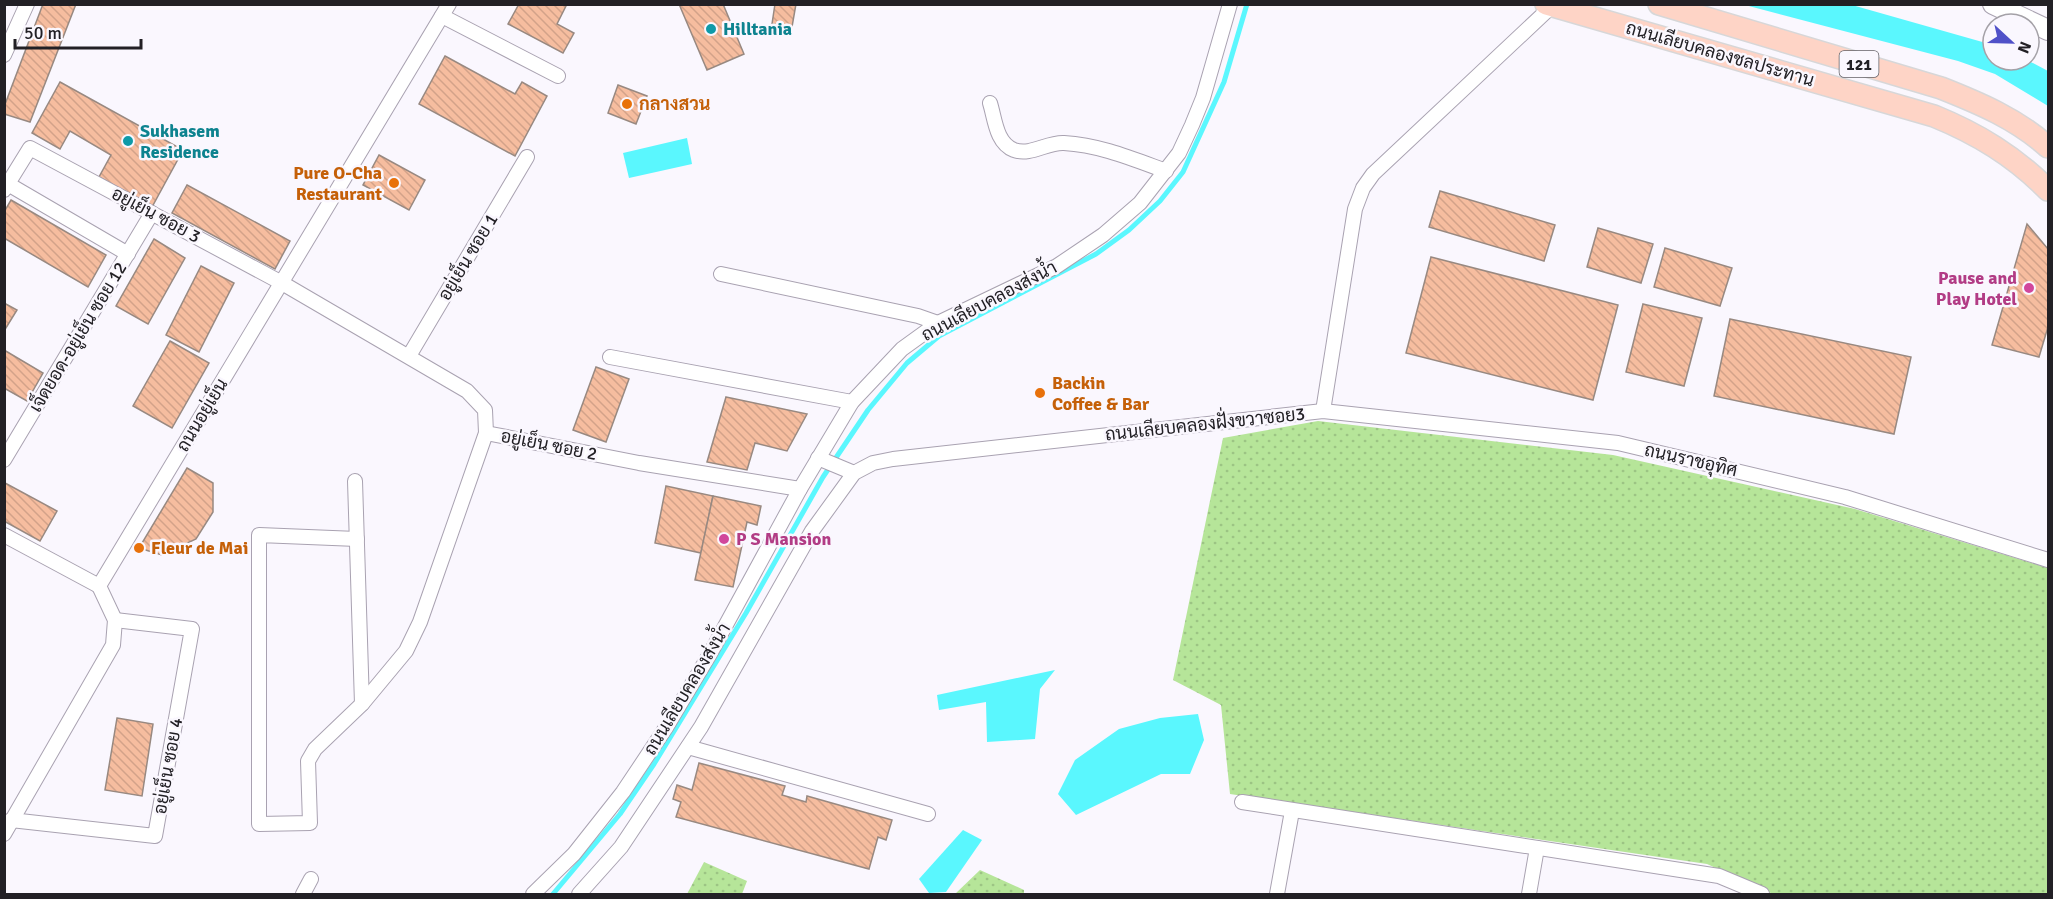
<svg xmlns="http://www.w3.org/2000/svg" width="2053" height="899" font-family="Signika,Sarabun,sans-serif">
<style>
.green{fill:url(#green-dots)}
.water{fill:#5af7fe}
.lines{fill:none;stroke-linecap:round;stroke-linejoin:round}
.stream{stroke:#5af7fe;stroke-width:5}
.building{fill:url(#building-back-hatch);stroke:#988981;stroke-width:1.5}
.minor-casing{stroke:#a9a2b1;stroke-width:16}
.secondary-casing{stroke:#a9a2b1;stroke-width:22}
.primary-casing{stroke:#d7d7d8;stroke-width:24}
.minor{stroke:#fff;stroke-width:14}
.secondary{stroke:#fff;stroke-width:20}
.primary{stroke:#fed4c6;stroke-width:21}
.culture-dot{fill:#0f9aa8;stroke:#faf7fe;stroke-width:2}
.food-dot{fill:#e8710a;stroke:#faf7fe;stroke-width:2}
.hotel-dot{fill:#d1479c;stroke:#faf7fe;stroke-width:2}
.labels{text-anchor:middle;stroke-width:5;stroke-linejoin:round;paint-order:stroke}
.shield{fill:#faf7fe;stroke:#636066;stroke-width:1.5}
.shield-label{font-size:16px;font-weight:bold;fill:#222025}
.culture-label{font-size:18px;font-weight:bold;fill:#0d838f;stroke:#faf7fe;text-anchor:start}
.street-label{font-size:18px;fill:#222025;stroke:#faf7fe}
.food-label{font-size:18px;font-weight:bold;fill:#c56008;stroke:#faf7fe;text-anchor:start}
.hotel-label{font-size:18px;font-weight:bold;fill:#b23c85;stroke:#faf7fe;text-anchor:end}
</style>
<defs>
<pattern id="green-dots" width="8" height="8" patternUnits="userSpaceOnUse" patternTransform="scale(1.5)"><rect width="8" height="8" fill="#b6e599"/><path d="M2 2h.1M6 6h.1" fill="none" stroke="#9cc484" stroke-width="1.8" stroke-linecap="round"/></pattern>
<pattern id="building-back-hatch" width="6" height="6" patternUnits="userSpaceOnUse" patternTransform="scale(1.5)"><rect width="6" height="6" fill="#f6bd9f"/><path d="M-1 5l2 2M0 0l6 6M5-1l2 2" fill="none" stroke="#d3a289"/></pattern>
</defs>
<rect width="100%" height="100%" fill="#faf7fe"/>
<g class="green">
<path d="M 1318,421 L 1613,455 L 1855,509 L 2048,568 L 2048,894 L 1773,894 L 1707,864 L 1230,794 L 1221,705 L 1173,680 L 1223,438 Z"/>
<path d="M 704,862 L 747,881 L 742,894 L 687,894 Z"/>
<path d="M 980,870 L 1024,890 L 1024,894 L 955,894 Z"/>
</g>
<g class="water">
<path d="M 1745,5 L 1852,5 L 1993,45 L 1993,60 L 2027,60 L 2048,71 L 2048,106 L 1995,74 L 1958,61 Z"/>
<path d="M 687,138 L 692,164 L 629,178 L 623,153 Z"/>
<path d="M 1055,670 L 1040,689 L 1035,739 L 987,742 L 986,702 L 939,710 L 937,695 Z"/>
<path d="M 1198,714 L 1204,740 L 1190,774 L 1161,774 L 1076,815 L 1058,794 L 1075,760 L 1119,729 L 1160,718 Z"/>
<path d="M 963,830 L 982,840 L 946,892 L 929,893 L 919,879 Z"/>
</g>
<g class="lines">
<path class="stream" d="M 553,894 L 620,814 L 654,764 L 746,613 L 823,477 L 868,410 L 907,363 L 939,336 L 1096,254 L 1129,230 L 1160,201 L 1183,172 L 1224,82 L 1247,4"/>
</g>
<g class="building">
<path d="M 43,4 L 76,4 L 30,122 L 4,114 L 4,107 Z"/>
<path d="M 519,4 L 567,4 L 557,24 L 574,33 L 563,53 L 508,24 Z"/>
<path d="M 679,4 L 723,4 L 744,54 L 707,70 Z"/>
<path d="M 775,4 L 796,4 L 792,27 L 772,24 Z"/>
<path d="M 445,56 L 515,94 L 522,82 L 547,96 L 515,156 L 419,104 Z"/>
<path d="M 60,82 L 183,150 L 152,207 L 99,177 L 111,155 L 70,131 L 60,149 L 32,133 Z"/>
<path d="M 618,85 L 647,96 L 636,124 L 608,113 Z"/>
<path d="M 379,155 L 425,180 L 409,210 L 363,185 Z"/>
<path d="M 187,185 L 290,241 L 275,269 L 172,213 Z"/>
<path d="M 1440,191 L 1555,225 L 1544,261 L 1429,227 Z"/>
<path d="M 11,200 L 106,255 L 88,287 L 4,238 L 4,212 Z"/>
<path d="M 2027,224 L 2048,249 L 2048,327 L 2039,357 L 1992,345 Z"/>
<path d="M 1598,228 L 1653,244 L 1641,283 L 1587,267 Z"/>
<path d="M 154,239 L 185,258 L 148,324 L 116,306 Z"/>
<path d="M 1665,248 L 1732,268 L 1720,306 L 1654,287 Z"/>
<path d="M 1431,257 L 1618,305 L 1593,400 L 1406,353 Z"/>
<path d="M 201,266 L 234,283 L 199,352 L 166,335 Z"/>
<path d="M 4,303 L 17,310 L 4,331 Z"/>
<path d="M 1643,304 L 1702,318 L 1684,386 L 1626,372 Z"/>
<path d="M 1730,319 L 1911,357 L 1894,434 L 1714,396 Z"/>
<path d="M 170,341 L 209,363 L 172,428 L 133,406 Z"/>
<path d="M 4,350 L 43,373 L 27,401 L 4,388 Z"/>
<path d="M 596,367 L 629,379 L 606,442 L 573,430 Z"/>
<path d="M 726,397 L 807,414 L 787,451 L 755,443 L 747,470 L 707,462 Z"/>
<path d="M 187,468 L 213,483 L 213,512 L 196,539 L 162,555 L 139,548 Z"/>
<path d="M 5,483 L 57,511 L 40,541 L 4,521 Z"/>
<path d="M 666,486 L 713,496 L 701,553 L 655,543 Z"/>
<path d="M 713,496 L 761,506 L 757,525 L 747,522 L 733,587 L 695,580 Z"/>
<path d="M 117,718 L 153,724 L 142,796 L 105,790 Z"/>
<path d="M 699,763 L 785,786 L 782,795 L 806,802 L 807,796 L 892,820 L 886,840 L 878,837 L 869,869 L 676,817 L 681,802 L 673,799 L 677,785 L 692,790 Z"/>
</g>
<g class="lines">
<g class="minor-casing">
<g id="minor">
<path d="M 442,16 L 558,76"/>
<path d="M 4,55 L 27,4"/>
<path d="M 990,103 C 995,119 996,143 1014,150 C 1031,156 1047,142 1064,143 C 1100,145 1133,159 1166,171"/>
<path d="M 8,184 L 128,254"/>
<path d="M 4,190 L 30,148 L 282,283 L 467,391 L 485,410 L 486,433 L 420,622 L 406,651 L 362,704 L 315,749 L 308,761 L 310,823 L 259,824 L 259,535 L 357,539"/>
<path d="M 721,274 L 918,316 L 938,323"/>
<path d="M 409,356 L 527,157"/>
<path d="M 610,357 L 852,402"/>
<path d="M 1323,411 L 1355,209 L 1363,188 L 1373,174 L 1552,6"/>
<path d="M 486,433 L 639,463 L 800,489"/>
<path d="M 818,458 L 854,473"/>
<path d="M 4,460 L 152,213"/>
<path d="M 355,481 L 362,704"/>
<path d="M 4,535 L 99,586"/>
<path d="M 99,586 L 449,4"/>
<path d="M 688,747 L 928,814"/>
<path d="M 1242,802 L 1719,876 L 1762,894"/>
<path d="M 11,820 L 155,836 L 192,629 L 115,620"/>
<path d="M 4,834 L 113,645 L 115,620 L 99,586"/>
<path d="M 303,894 L 311,879"/>
<path d="M 533,894 L 574,854 L 623,792 L 667,726 L 710,654 L 800,489 L 852,402 L 902,349 L 938,323 L 1057,266 L 1103,235 L 1140,203 L 1179,153 L 1192,125 L 1203,98 L 1230,4"/>
<path d="M 579,894 L 621,847 L 701,727 L 812,531 L 854,473 L 873,463 L 893,459 L 1323,411 L 1618,443 L 1845,497 L 2048,560"/>
<path d="M 1277,894 L 1292,811"/>
<path d="M 1529,894 L 1537,848"/>
</g>
</g>
<g class="secondary-casing">
<path id="secondary" d="M 1993,4 L 2048,30"/>
</g>
<g class="primary-casing">
<g id="primary">
<path d="M 1546,4 L 1934,116 C 1978,134 2014,156 2048,190"/>
<path d="M 1659,4 L 1941,88 C 1979,103 2017,119 2048,147"/>
</g>
</g>
<use href="#minor" class="minor"/>
<use href="#secondary" class="secondary"/>
<use href="#primary" class="primary"/>
</g>
<g class="culture-dot">
<circle cx="711" cy="29" r="6"/>
<circle cx="128" cy="141" r="6"/>
</g>
<g class="food-dot">
<circle cx="627" cy="104" r="6"/>
<circle cx="394" cy="183" r="6"/>
<circle cx="1040" cy="393" r="6"/>
<circle cx="139" cy="548" r="6"/>
</g>
<g class="hotel-dot">
<circle cx="2029" cy="288" r="6"/>
<circle cx="724" cy="539" r="6"/>
</g>
<g class="labels">
<rect class="shield" x="1839.5" y="51" width="39" height="26" rx="4.5"/>
<g class="shield-label">
<text x="1859" y="70">121</text>
</g>
<g class="culture-label">
<text x="723" y="35">Hilltania</text>
<text x="140" y="137">Sukhasem<tspan x="140" dy="21">Residence</tspan></text>
</g>
<g class="street-label">
<text transform="translate(1720 54) rotate(16)" y="6">ถนนเลียบคลองชลประทาน</text>
<text transform="translate(156 215) rotate(28)" y="6">อยู่เย็น ซอย 3</text>
<text transform="translate(468 257) rotate(-59)" y="6">อยู่เย็น ซอย 1</text>
<text transform="translate(989 301) rotate(-28)" y="6">ถนนเลียบคลองส่งน้ำ</text>
<text transform="translate(78 337) rotate(-59)" y="6">เจ็ดยอด-อยู่เย็น ซอย 12</text>
<text transform="translate(202 415) rotate(-59)" y="6">ถนนอยู่เย็น</text>
<text transform="translate(1205 424) rotate(-6)" y="6">ถนนเลียบคลองฝั่งขวาซอย3</text>
<text transform="translate(549 445) rotate(11)" y="6">อยู่เย็น ซอย 2</text>
<text transform="translate(1691 460) rotate(13)" y="6">ถนนราชอุทิศ</text>
<text transform="translate(687 689) rotate(-59)" y="6">ถนนเลียบคลองส่งน้ำ</text>
<text transform="translate(168 766) rotate(-80)" y="6">อยู่เย็น ซอย 4</text>
</g>
<g class="food-label">
<text x="639" y="110">กลางสวน</text>
<text x="382" y="179" text-anchor="end">Pure O-Cha<tspan x="382" dy="21">Restaurant</tspan></text>
<text x="1052" y="389">Backin<tspan x="1052" dy="21">Coffee &amp; Bar</tspan></text>
<text x="151" y="554">Fleur de Mai</text>
</g>
<g class="hotel-label">
<text x="2017" y="284">Pause and<tspan x="2017" dy="21">Play Hotel</tspan></text>
<text x="736" y="545" text-anchor="start">P S Mansion</text>
</g>
</g>
<rect width="2053" height="899" fill="none" stroke="#222025" stroke-width="12"/>
<g transform="translate(2011 42) rotate(112)"><circle r="28" fill="#faf7fe" stroke="#a4a1a7" stroke-width="1.5"/>
<path d="M0-4.5L10 22L0 15L-10 22Z" fill="#5051c8"/>
<text y="-9" font-size="16" font-weight="bold" text-anchor="middle" fill="#222025">N</text>
</g>
<path d="M15 39v9h126v-9" fill="none" stroke="#222025" stroke-width="3"/>
<text x="24" y="39" font-size="18" fill="#222025" stroke="#faf7fe" stroke-width="4.5" paint-order="stroke">50 m</text>
</svg>
